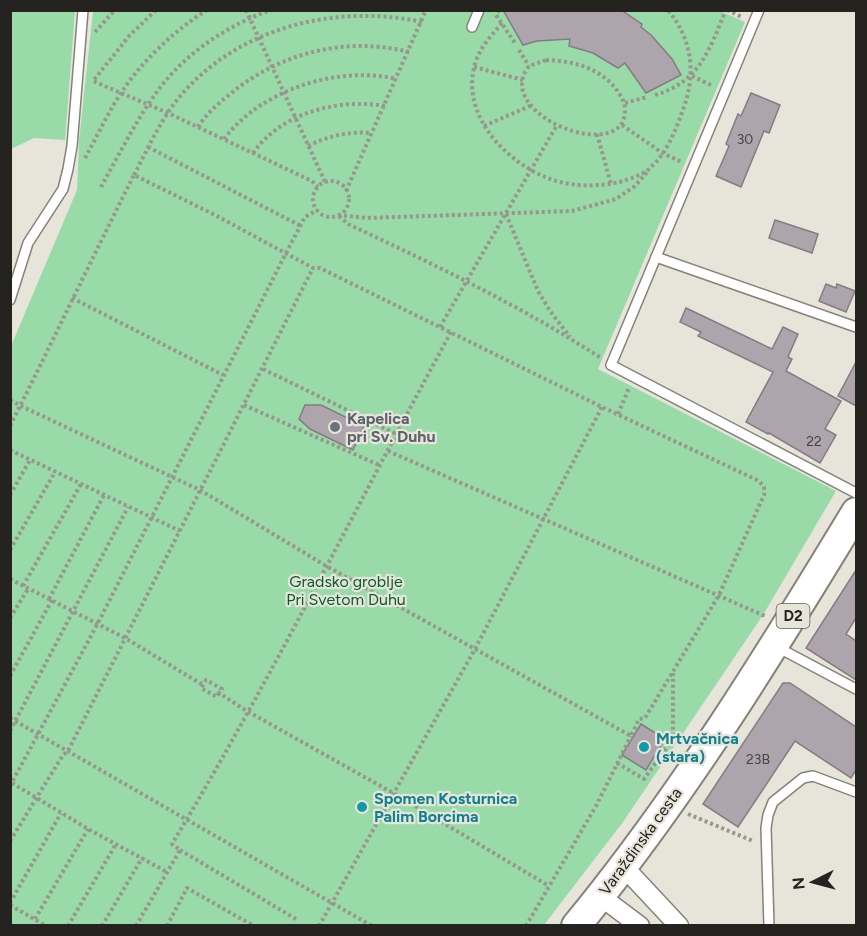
<svg xmlns="http://www.w3.org/2000/svg" width="867" height="936" font-family="Figtree,sans-serif">
<style>
.green{fill:#98dba9}
.building{fill:#aea4ab;stroke:#857b82;stroke-width:1.5}
.lines{fill:none;stroke-linecap:round;stroke-linejoin:round}
.lane-casing{stroke:#858379;stroke-width:12}
.street-casing{stroke:#858379;stroke-width:21}
.primary-casing{stroke:#858379;stroke-width:32}
.path{stroke:#98968d;stroke-width:4;stroke-dasharray:3 3;stroke-linecap:butt}
.lane{stroke:#fff;stroke-width:9}
.street{stroke:#fff;stroke-width:18}
.primary{stroke:#fff;stroke-width:28}
.worship-dot{fill:#6b7280;stroke:#e7e4d9;stroke-width:2}
.culture-dot{fill:#0f9aa8;stroke:#e7e4d9;stroke-width:2}
.labels{text-anchor:middle;stroke-width:4.5;stroke-linejoin:round;paint-order:stroke}
.number-label{font-size:14px;fill:#464342}
.shield{fill:#e7e4d9;stroke:#5e5d57;stroke-width:1.5}
.shield-label{font-size:15px;font-weight:bold;fill:#24231f}
.worship-label{font-size:16px;font-weight:bold;fill:#5b616d;stroke:#e7e4d9;text-anchor:start}
.park-label{font-size:16px;fill:#055d2d;stroke:#e7e4d9}
.culture-label{font-size:16px;font-weight:bold;fill:#0d838f;stroke:#e7e4d9;text-anchor:start}
.street-label{font-size:16px;fill:#24231f;stroke:#e7e4d9}
</style>
<rect width="100%" height="100%" fill="#e7e4d9"/>
<g class="green">
<path d="M 718,10 L 745,22 L 598,369 L 836,491 L 763,615 L 623,822 L 544,925 L 11,926 L 11,346 L 77,190 L 79,141 L 93,11 Z"/>
<path d="M 10,11 L 75,11 L 65,140 L 34,138 L 11,149 Z"/>
</g>
<g class="building">
<path d="M 503,10 L 621,10 L 642,24 L 641,27 L 651,35 L 672,59 L 681,75 L 646,93 L 625,63 L 618,68 L 593,53 L 569,46 L 570,39 L 537,41 L 523,45 Z"/>
<path d="M 751,93 L 780,105 L 769,133 L 764,131 L 741,187 L 716,176 L 729,146 L 726,144 L 738,114 L 741,116 Z"/>
<path d="M 775,220 L 818,234 L 812,253 L 769,238 Z"/>
<path d="M 826,284 L 836,288 L 837,284 L 855,291 L 846,312 L 819,301 Z"/>
<path d="M 686,308 L 772,349 L 783,327 L 798,334 L 788,357 L 792,359 L 786,371 L 841,401 L 825,429 L 836,435 L 820,463 L 769,433 L 768,434 L 746,422 L 773,372 L 698,336 L 701,332 L 680,322 Z"/>
<path d="M 856,362 L 856,406 L 838,396 Z"/>
<path d="M 305,405 L 321,405 L 364,426 L 353,450 L 310,429 L 299,419 Z"/>
<path d="M 856,570 L 856,618 L 846,634 L 856,641 L 856,680 L 806,648 Z"/>
<path d="M 783,683 L 790,683 L 856,727 L 856,770 L 851,778 L 795,741 L 738,827 L 703,804 Z"/>
<path d="M 641,724 L 665,739 L 646,770 L 622,755 Z"/>
</g>
<g class="lines">
<g class="lane-casing">
<g id="lane">
<path d="M 759,10 L 611,365 L 856,493"/>
<path d="M 472,27 L 479,10"/>
<path d="M 656,257 L 856,327"/>
<path d="M 10,300 L 28,243 L 63,189 L 68,169 L 72,146 L 83,10"/>
<path d="M 777,647 L 856,689"/>
<path d="M 769,926 L 766,828 L 768,815 L 773,802 L 803,778 L 813,776 L 856,792"/>
</g>
</g>
<g class="street-casing">
<g id="street">
<path d="M 623,866 L 679,926"/>
<path d="M 600,896 L 640,926"/>
</g>
</g>
<g class="primary-casing">
<path id="primary" d="M 576,926 C 682,797 770,654 856,512"/>
</g>
<g class="path">
<path d="M 156,10 L 130,35 L 93,81 L 168,113 L 312,181 L 318,187"/>
<path d="M 246,10 L 325,182"/>
<path d="M 499,10 L 496,15 L 515,43"/>
<path d="M 727,10 L 742,17"/>
<path d="M 502,23 C 492,35 481,46 476,61 C 459,110 500,157 543,176 C 566,187 598,188 623,181 C 632,178 645,174 651,167 C 669,151 677,126 685,104 C 696,70 691,38 668,10"/>
<path d="M 95,32 L 115,10"/>
<path d="M 519,50 L 529,66"/>
<path d="M 546,60 C 572,61 599,67 616,89 C 620,95 625,101 625,109 C 627,167 490,115 529,66 Z"/>
<path d="M 474,67 L 523,80"/>
<path d="M 692,76 L 713,86"/>
<path d="M 655,95 C 700,82 709,50 726,10"/>
<path d="M 625,103 L 647,97"/>
<path d="M 622,125 L 664,154 L 682,162"/>
<path d="M 484,126 L 532,105"/>
<path d="M 198,127 C 206,114 218,104 230,94 C 280,53 345,36 409,52"/>
<path d="M 597,134 L 611,184"/>
<path d="M 224,139 C 261,90 337,65 397,79"/>
<path d="M 308,146 C 328,136 349,131 372,133"/>
<path d="M 148,147 L 301,226"/>
<path d="M 253,153 C 281,113 338,98 385,106"/>
<path d="M 85,158 C 97,137 107,114 121,93 C 142,61 175,30 207,10"/>
<path d="M 134,175 C 147,150 159,123 177,100 C 235,28 334,3 422,22"/>
<circle cx="331" cy="199" r="18"/>
<path d="M 101,187 C 120,153 138,116 162,85 C 189,51 230,24 271,10"/>
<path d="M 346,191 L 426,10"/>
<path d="M 506,214 L 538,291 L 550,311 L 570,337"/>
<path d="M 338,215 L 367,218 L 572,211 L 616,199 L 635,186 L 648,171"/>
<path d="M 339,216 L 348,224 C 435,265 521,306 601,358"/>
<path d="M 72,298 L 223,375"/>
<path d="M 440,327 L 557,125"/>
<path d="M 263,369 L 396,434"/>
<path d="M 10,400 L 21,406 L 200,490 L 328,567 L 631,736 L 639,719 L 645,718 L 719,595 L 764,495 L 764,487 L 759,481 L 602,407 L 320,268 L 313,268 L 215,215 L 134,175 C 92,258 52,343 10,426"/>
<path d="M 244,405 L 379,465"/>
<path d="M 618,414 L 629,388"/>
<path d="M 10,450 L 180,531"/>
<path d="M 388,451 L 765,616"/>
<path d="M 10,495 L 30,460"/>
<path d="M 10,550 L 55,472"/>
<path d="M 10,579 L 125,638 L 203,685"/>
<path d="M 23,586 L 81,484"/>
<path d="M 49,599 L 104,495"/>
<path d="M 10,618 L 28,589"/>
<path d="M 10,676 L 52,600"/>
<path d="M 219,693 L 217,697 L 201,688 L 206,680 L 222,689 L 219,693 L 247,711 L 393,793 L 549,886"/>
<path d="M 10,718 L 372,926"/>
<path d="M 10,731 L 128,507"/>
<path d="M 617,763 L 644,779 L 673,739 L 673,673"/>
<path d="M 12,783 L 88,829 L 167,872"/>
<path d="M 10,786 L 98,623 L 286,253 L 305,217 L 317,210"/>
<path d="M 688,814 L 753,841"/>
<path d="M 10,841 L 63,755 L 68,751 L 313,268"/>
<path d="M 180,850 L 296,919"/>
<path d="M 10,903 L 61,813"/>
<path d="M 10,905 L 46,926"/>
<path d="M 35,919 L 88,829"/>
<path d="M 68,926 L 116,844"/>
<path d="M 102,926 L 142,858"/>
<path d="M 136,926 L 180,850 L 172,844 C 272,678 358,503 451,332"/>
<path d="M 167,926 L 187,888 L 254,926"/>
<path d="M 319,926 L 475,649 L 602,407"/>
<path d="M 526,926 L 596,806 L 631,736"/>
</g>
<use href="#lane" class="lane"/>
<use href="#street" class="street"/>
<use href="#primary" class="primary"/>
</g>
<circle class="worship-dot" cx="335" cy="427" r="6"/>
<g class="culture-dot">
<circle cx="644" cy="747" r="6"/>
<circle cx="362" cy="807" r="6"/>
</g>
<g class="labels">
<g class="number-label">
<text x="745" y="144">30</text>
<text x="814" y="446">22</text>
<text x="758" y="764">23B</text>
</g>
<rect class="shield" x="776.5" y="604" width="33" height="24" rx="4.5"/>
<g class="shield-label">
<text x="793" y="621">D2</text>
</g>
<g class="worship-label">
<text x="347" y="424">Kapelica<tspan x="347" dy="18">pri Sv. Duhu</tspan></text>
</g>
<g class="park-label">
<text x="346" y="587">Gradsko groblje<tspan x="346" dy="18">Pri Svetom Duhu</tspan></text>
</g>
<g class="culture-label">
<text x="656" y="744">Mrtvačnica<tspan x="656" dy="18">(stara)</tspan></text>
<text x="374" y="804">Spomen Kosturnica<tspan x="374" dy="18">Palim Borcima</tspan></text>
</g>
<g class="street-label">
<text transform="translate(640 841) rotate(-54)" y="6">Varaždinska cesta</text>
</g>
</g>
<rect width="867" height="936" fill="none" stroke="#24231f" stroke-width="24"/>
<g transform="translate(813 882) rotate(264)" stroke="#e7e4d9" stroke-width="4.5" paint-order="stroke">
<path d="M0-4.5L10 22L0 15L-10 22Z" fill="#24231f"/>
<text y="-9" font-size="16" font-weight="bold" text-anchor="middle" fill="#24231f">N</text>
</g>
</svg>
